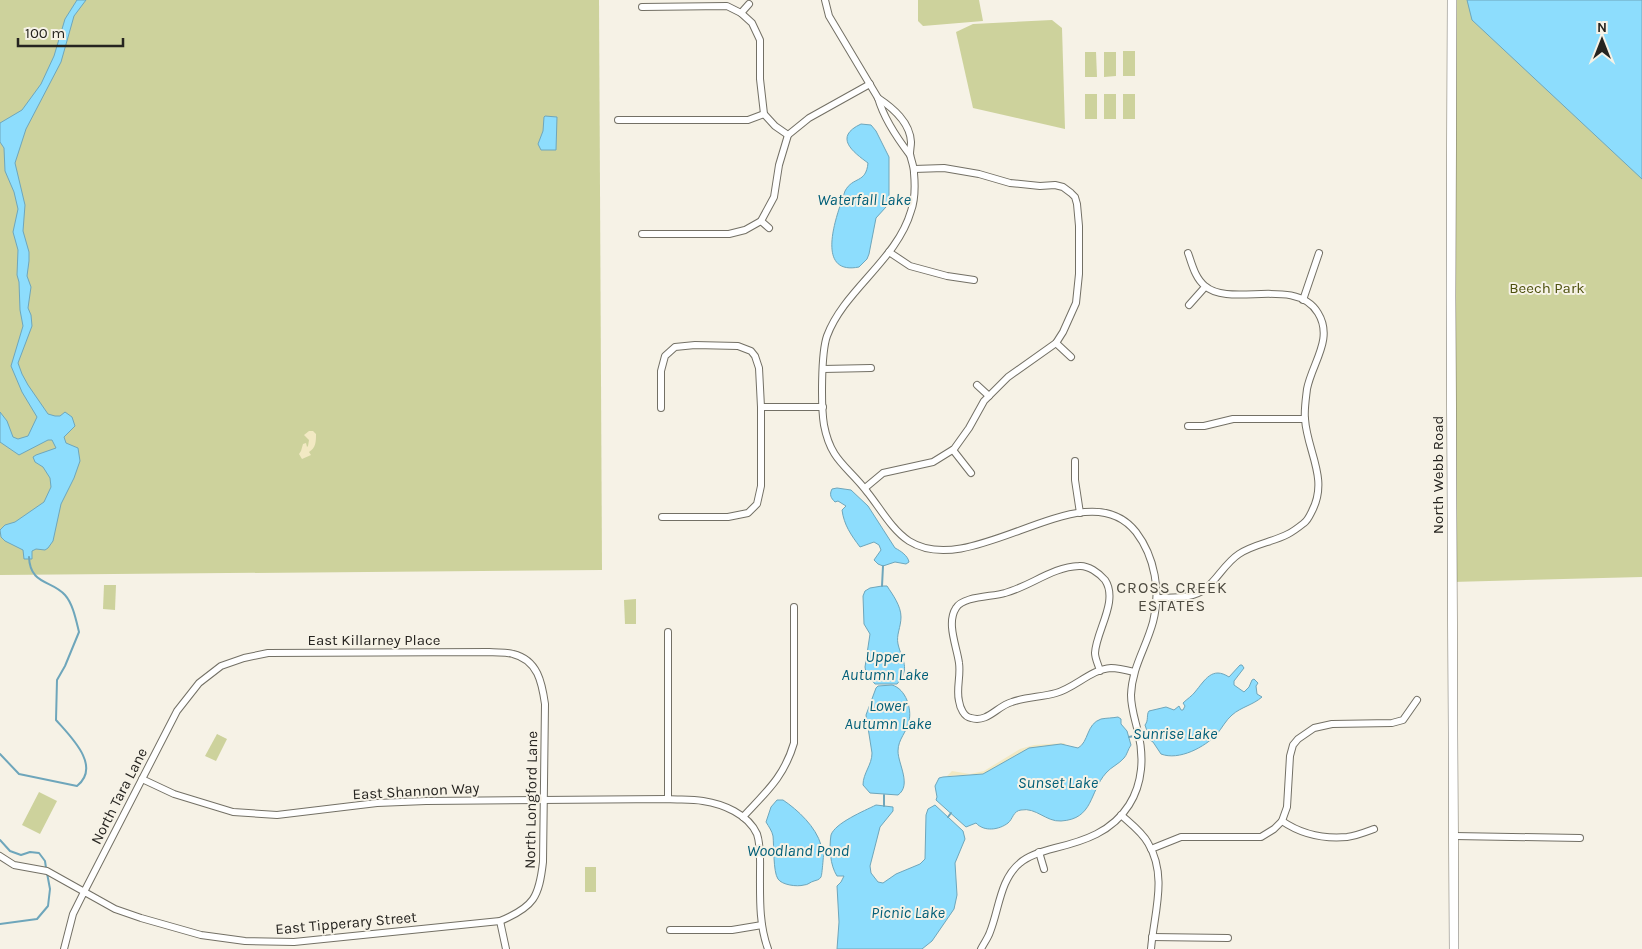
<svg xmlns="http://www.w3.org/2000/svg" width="1642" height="949" viewBox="0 0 1642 949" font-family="Karla,sans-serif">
<rect width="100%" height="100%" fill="#f6f2e6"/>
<g fill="#cdd29c">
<path d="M0 0H599L602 570 0 575Z"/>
<path d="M918 0H979L983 21 923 26 918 21Z"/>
<path d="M1453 0H1642V577L1452 582Z"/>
<path d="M1052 20 1062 28 1065 129 973 108 956 32 973 24Z"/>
<rect x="1123" y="51" width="12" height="25"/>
<path d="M1085 52H1096L1097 77H1085Z"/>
<path d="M1104 52H1116V76L1104 77Z"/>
<rect x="1085" y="94" width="12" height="25"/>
<rect x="1104" y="94" width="12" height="25"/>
<rect x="1123" y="94" width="12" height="25"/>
<path d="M104 585H116L115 610 103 609Z"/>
<path d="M636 599V624H625L624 600Z"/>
<path d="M217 734 227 739 216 761 205 756Z"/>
<path d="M39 792 57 801 40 834 22 825Z"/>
<rect x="585" y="867" width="11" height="25"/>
</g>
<g fill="#f2e9c3">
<path d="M309 431H313L316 434C316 441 316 448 309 452L311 455 302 459 299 454 301 451 303 444 306 443 307 447 308 446 309 440 304 435Z"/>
<path d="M1064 743 1066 745 1061 744 983 774 947 776 952 771 970 774 984 771 1020 749 1034 745Z"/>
</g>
<g fill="#8dddfd" stroke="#6ea6bb">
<path d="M77 0H86L74 16 61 62 26 129 15 163 25 205 23 231 29 252V261L27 276 31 287 28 308 31 315 32 326 18 363 22 374 28 385 48 414 55 416H60L65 412 72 417 75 426 64 437 66 443 78 448 80 461 74 478 61 504 53 541 48 548 45 550 36 549 32 551V559H24L23 550 5 541 1 537 0 530 5 525 15 522 44 502 51 487 50 478 43 467 35 462 33 457 36 455 56 448 52 440H48L19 455 0 442V412L7 421 13 437 18 439 28 436 37 417 22 392 11 366 23 326 20 310 19 282 17 275 18 250 13 232 18 209 14 192 5 171 4 148 0 142V123L22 110 41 84 54 56 65 19Z"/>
<path d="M1467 0H1642V179L1472 20Z"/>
<path d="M545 116 557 117 556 150H541L538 144 543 131 544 117Z"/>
<path d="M861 124 871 125 876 131 889 157V199L886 207 876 218 869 254 867 259 859 267C819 275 833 227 840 206 842 201 843 196 845 191 853 176 866 184 868 163 853 152 833 137 861 124Z"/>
<path d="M837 488 851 490 868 506 895 548C901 551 908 556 909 562L906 564 895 562 883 566 878 564 874 560 881 550 879 545 874 542 860 547C851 535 844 525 842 510L846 506 838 501 835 502C831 498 829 495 832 489Z"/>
<path d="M882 586H887C893 595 901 606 901 617 901 627 896 635 898 644 902 661 911 668 897 684H875L866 673 865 667 870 634 864 624 863 596 865 591 870 588Z"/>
<path d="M1240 665H1242L1244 668 1234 681V685L1244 692 1249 687 1252 680 1254 679 1258 683 1256 686 1257 694 1262 697C1253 705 1241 707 1232 715 1226 720 1222 728 1217 734 1205 747 1179 761 1161 754L1153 742 1150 740 1145 725C1149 720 1146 715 1149 711L1166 707 1174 710 1179 706 1181 710H1183L1185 706 1183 703C1187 699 1192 696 1195 692 1205 680 1212 666 1229 677Z"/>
<path d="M892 685C906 689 912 709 909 721 907 732 898 739 898 751 898 764 912 785 898 795L870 793 863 785C863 773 872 765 872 753L866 715 876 688 878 686Z"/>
<path d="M1118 717 1121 719V724L1127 731 1131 745C1128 749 1127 755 1124 758 1119 764 1111 767 1106 773 1089 792 1094 819 1061 821 1046 822 1036 807 1021 810 1013 811 1013 819 1008 823 999 830 984 832 976 823L966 827 936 800 937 797 935 786 939 778 943 777 983 774 1029 748 1061 744 1078 748C1089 742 1086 724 1101 719 1106 718 1113 718 1118 717Z"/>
<path d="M777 800H783C798 810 816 827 821 845L824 847C824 850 822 876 821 877 819 880 817 880 814 881 810 882 808 885 804 885 797 887 782 885 778 879 773 872 774 845 773 836 772 831 769 827 766 822L771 807Z"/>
<path d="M876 805 893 807V811L880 827 870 866 871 873 878 882 883 883 896 874 920 864 925 859 926 815 928 809 935 805 963 831 965 839 955 863 957 895 954 909 932 941 922 949H837L839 922 837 886 841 882 844 876H837C830 865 829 848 831 835 835 823 864 811 876 805Z"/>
</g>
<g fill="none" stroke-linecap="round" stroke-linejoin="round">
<g stroke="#6ea6bb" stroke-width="2">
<path d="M882 586 883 566"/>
<path d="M1129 737 1147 733"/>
<path d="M0 754 19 774 77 786C102 766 70 736 56 720L57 680 65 666 79 632C76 620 73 604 65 595 52 580 30 585 29 557"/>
<path d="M884 795V806"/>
<path d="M948 817 951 813"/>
<path d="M0 840 10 851 21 855 30 852 39 853 45 861 46 868"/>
<path d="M825 852H831"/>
<path d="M0 924 37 919 48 906 50 889 47 873"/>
</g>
<defs>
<g id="minor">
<path d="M825 0 829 16 878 98C884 119 897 138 910 155"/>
<path d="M642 7 727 6 741 13 752 23 760 40V79L764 114 775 126 788 135"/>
<path d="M741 13 749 4"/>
<path d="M878 98C893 108 910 122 911 142 911 146 910 150 910 154 911 160 914 166 914 173 915 184 915 200 911 211 897 260 844 290 827 336 821 353 821 407 824 425 831 462 848 466 868 493 880 508 892 530 909 541 974 582 1085 467 1136 532 1155 557 1161 592 1153 622 1146 648 1132 667 1131 695 1131 708 1135 719 1138 732 1144 756 1143 783 1129 805 1112 832 1084 841 1055 848 1043 851 1029 855 1020 863 1000 879 999 910 990 932 988 938 984 943 981 949"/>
<path d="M618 120H748L764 114"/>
<path d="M761 221 769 228"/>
<path d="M642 234H729L745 230 761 221 774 197 779 165 788 135 809 118 870 84"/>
<path d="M889 252 910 266 947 276 974 280"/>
<path d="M1303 300 1319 253"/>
<path d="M1189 305 1205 287"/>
<path d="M1056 343 1071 357"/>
<path d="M823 369 871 368"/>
<path d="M977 385 989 396"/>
<path d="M761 407H823"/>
<path d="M661 408V371L665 356 675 347 695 345 738 346 751 351 755 356 759 368 761 407V486L757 504 748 513 728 517H662"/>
<path d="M1188 426H1204L1233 419H1305"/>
<path d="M953 450 971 473"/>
<path d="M1075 461V480L1080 513"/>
<path d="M865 488 883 473 933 462 954 449 969 428 984 401 1008 377 1056 343 1063 332 1076 303 1079 274V226L1077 204 1075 197 1071 193 1063 187 1055 185 1040 186 1010 183 979 174 944 168 914 169"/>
<path d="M1157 598C1173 597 1192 599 1205 589 1217 580 1225 563 1239 554 1254 544 1273 542 1288 534 1294 531 1299 527 1304 523 1308 520 1310 515 1312 511 1329 479 1307 451 1305 419 1304 410 1306 398 1307 389 1312 363 1334 339 1318 313 1296 276 1230 308 1205 286 1195 278 1192 264 1188 253"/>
<path d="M1100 671C1099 666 1095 659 1095 653 1096 631 1119 601 1105 580 1099 573 1088 565 1079 566 1052 567 1031 586 1005 593 992 597 963 596 956 608 946 623 957 647 959 663 961 676 956 689 959 701 960 708 964 717 971 718 988 723 997 706 1012 702 1026 697 1042 697 1056 693 1075 688 1091 669 1111 668 1118 668 1126 670 1134 672"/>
<path d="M142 779 174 794 233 812 277 815 377 803 426 801 668 799C679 800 691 799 703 801 723 804 748 814 757 834 761 846 760 860 760 873 760 898 759 925 768 949"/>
<path d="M668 799V632"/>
<path d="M1121 815C1131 824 1142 832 1148 843 1168 876 1154 913 1151 949"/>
<path d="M743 817C766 792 784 777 794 743V607"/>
<path d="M1282 821C1301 834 1324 839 1347 837 1356 836 1366 832 1374 829"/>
<path d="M1454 836 1580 838"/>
<path d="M1151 849 1181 837H1261L1274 829 1282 821 1287 807 1290 756 1293 745 1298 739 1314 728 1332 724 1392 723 1403 720 1417 700"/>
<path d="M1039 852 1044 869"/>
<path d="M0 856 14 865 47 871 115 909 141 918 201 935 245 941 294 942 500 921C534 907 539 897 543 862L545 704C542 683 538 660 513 654 506 652 497 653 489 652L268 653 244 658 221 666 199 683 177 711 84 892 73 914 64 949"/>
<path d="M500 921 506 949"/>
<path d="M670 930H732L762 925"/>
<path d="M1152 937 1228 938"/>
</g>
<path id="secondary" d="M1452 0 1451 296 1454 949"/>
</defs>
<use href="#minor" stroke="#737065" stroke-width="8"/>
<use href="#secondary" stroke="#737065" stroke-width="10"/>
<use href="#minor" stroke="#fff" stroke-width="6"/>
<use href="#secondary" stroke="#fff" stroke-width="9"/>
</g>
<g text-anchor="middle" stroke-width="4" stroke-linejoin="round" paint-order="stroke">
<g font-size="15" fill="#4d500d" stroke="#f6f2e6">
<text x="1547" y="293">Beech Park</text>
</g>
<g font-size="15" fill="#262420" stroke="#f6f2e6">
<text transform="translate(1438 475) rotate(-90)" y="5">North Webb Road</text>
<text x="374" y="645">East Killarney Place</text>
<text transform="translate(416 791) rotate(-3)" y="5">East Shannon Way</text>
<text transform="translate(119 796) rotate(-63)" y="5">North Tara Lane</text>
<text transform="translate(531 800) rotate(-89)" y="5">North Longford Lane</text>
<text transform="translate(346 923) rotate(-5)" y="5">East Tipperary Street</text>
</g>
<g font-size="16" font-style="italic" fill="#005e78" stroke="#f6f2e6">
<text x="864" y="205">Waterfall Lake</text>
<text x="885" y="662">Upper<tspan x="885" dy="18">Autumn Lake</tspan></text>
<text x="888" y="711">Lower<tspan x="888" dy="18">Autumn Lake</tspan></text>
<text x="1175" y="739">Sunrise Lake</text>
<text x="1058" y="788">Sunset Lake</text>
<text x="798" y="856">Woodland Pond</text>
<text x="908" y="918">Picnic Lake</text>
</g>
<g font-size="16" letter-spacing="1" fill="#4e4b41" stroke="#f6f2e6">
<text x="1172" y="593">CROSS CREEK<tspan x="1172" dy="18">ESTATES</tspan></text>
</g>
</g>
<g transform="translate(1602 40)" stroke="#f6f2e6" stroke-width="4" paint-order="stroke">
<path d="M0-4L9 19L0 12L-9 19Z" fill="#262420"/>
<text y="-8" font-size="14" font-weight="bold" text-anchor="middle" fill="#262420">N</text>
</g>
<path d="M18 38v8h105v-8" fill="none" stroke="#262420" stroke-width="2.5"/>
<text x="25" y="38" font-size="15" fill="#262420" stroke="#f6f2e6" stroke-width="4" paint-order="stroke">100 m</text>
</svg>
